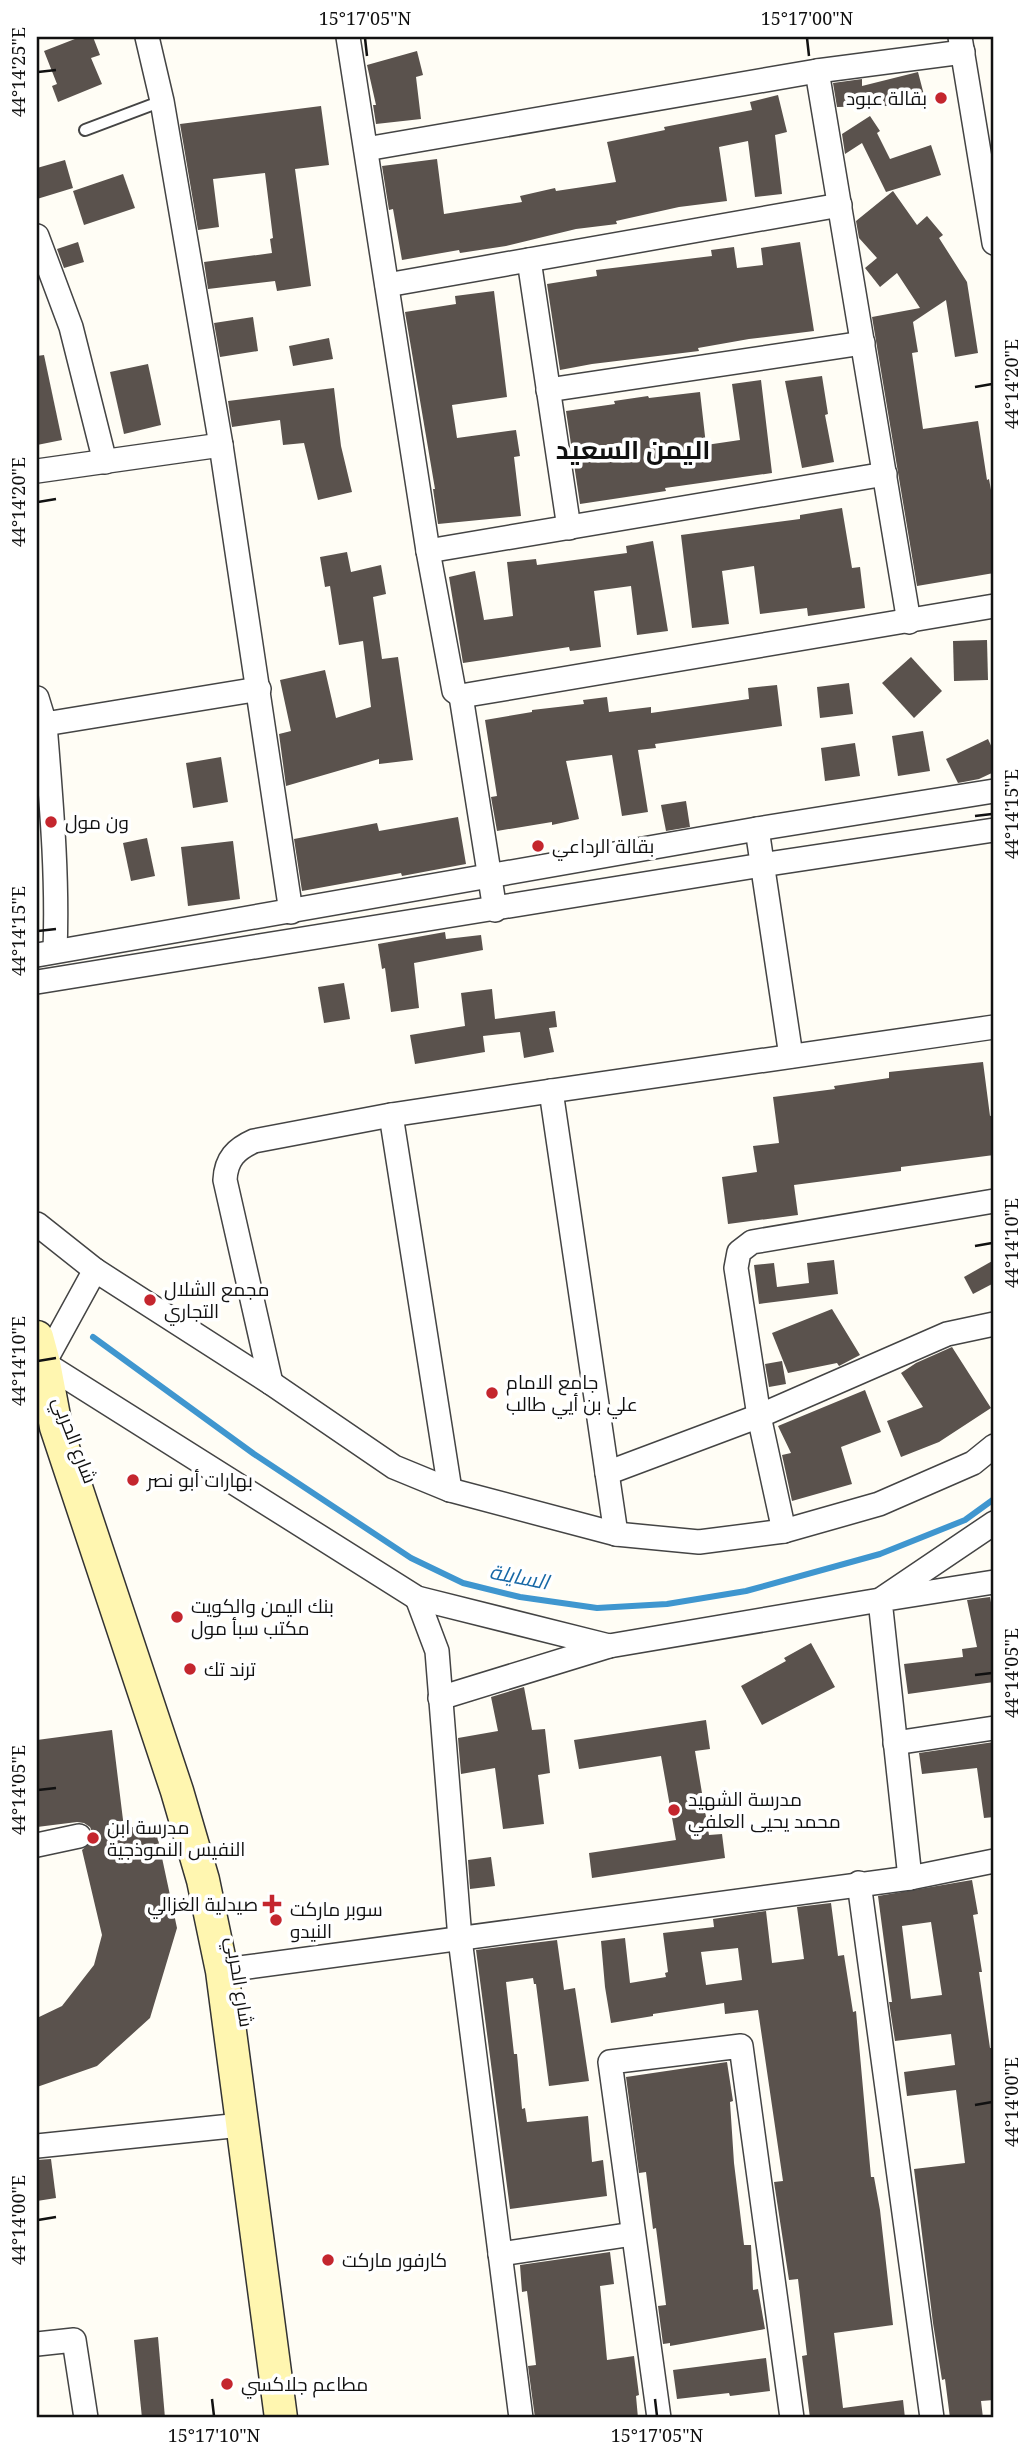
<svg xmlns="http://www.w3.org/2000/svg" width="1031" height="2455" viewBox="0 0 1031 2455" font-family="'Noto Serif',Cairo,serif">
<rect width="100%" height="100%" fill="#fffdf5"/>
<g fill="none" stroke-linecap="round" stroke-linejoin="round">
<path stroke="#3f96cf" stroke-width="6" d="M93 1337 254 1454 411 1558 463 1583 520 1597 597 1608 667 1604 746 1591 880 1554 965 1520 994 1499"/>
</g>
<g fill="#5a524d" fill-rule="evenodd">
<path d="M80 37H93L100 55 91 58 102 84 58 102 52 86 57 84 44 51Z"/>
<path d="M417 51 423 75 416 77 421 119 376 124 373 105H376L367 65Z"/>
<path d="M918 72 924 95 887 106 837 107 833 83 862 79V86Z"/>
<path d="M778 95 787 132 775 135 782 194 755 197 748 141 719 147 727 201 679 207 616 221 617 224 576 229 506 246 460 253 459 250 402 260 393 209 389 210 382 166 437 159 444 214 522 202 520 196 555 188 556 191 616 182 607 142 665 130 664 127 752 110 750 102Z"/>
<path d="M321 106 329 165 295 169 311 286 277 291 275 281 208 289 204 262 272 253 270 239 273 238 265 173 213 179 219 227 198 230 180 124Z"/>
<path d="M870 116 880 131 877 133 890 159 931 145 941 175 886 192 862 143 845 154 842 134Z"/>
<path d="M65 160 73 188 37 199V168Z"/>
<path d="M123 174 135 208 84 225 73 191Z"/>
<path d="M893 191 917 225 927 216 943 235 939 238 967 282 978 353 955 357 946 300 913 322 918 352 912 353 923 429 978 421 987 480 989 479 994 507V573L917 586 872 317 920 308 897 273 880 287 865 268 877 258 859 238 856 221Z"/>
<path d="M78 242 84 262 64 268 57 249Z"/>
<path d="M800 242 814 331 749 339 698 348 699 351 592 364 560 370 547 284 597 276 596 270 712 256 711 250 734 247 737 268 763 265 761 248Z"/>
<path d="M494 291 507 397 452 405 457 438 516 430 520 456 514 457 521 516 438 524 433 489H435L405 312 456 304 455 296Z"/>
<path d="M253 317 258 351 220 357 214 323Z"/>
<path d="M329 338 333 359 293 366 289 346Z"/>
<path d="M44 355 62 440 37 445V356Z"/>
<path d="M148 364 161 425 124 434 110 372Z"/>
<path d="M822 376 828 414 825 415 834 462 802 468 785 381Z"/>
<path d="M761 380 772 473 665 488 666 491 580 504 566 411 615 404 614 401 648 396 649 398 700 392 706 445 740 440 732 384Z"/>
<path d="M334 388 341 446 352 492 318 500 304 443 283 445 280 420 232 427 228 401Z"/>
<path d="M842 508 852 568 860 567 865 608 808 616 807 608 760 614 754 566 722 571 729 624 692 628 681 535 800 519V515Z"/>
<path d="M653 541 668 631 637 635 631 586 594 591 601 647 570 651 569 647 463 663 449 577 475 571 484 620 513 616 507 562 536 559 537 565 627 553 626 546Z"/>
<path d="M347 552 351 572 381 565 386 594 373 597 382 659 398 657 413 760 379 764V759L286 786 279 734 291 731 280 680 325 670 336 718 371 707 363 641 339 645 330 586 325 587 320 557Z"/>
<path d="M987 640 988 680 954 681 953 641Z"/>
<path d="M911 657 942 691 914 718 882 683Z"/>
<path d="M849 683 853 714 820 718 817 687Z"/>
<path d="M777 685 782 726 655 744 656 748 638 750 648 812 622 816 612 755 566 761 579 819 552 825V822L497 831 491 797 497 796 485 720 532 712V710L584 704 583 700 607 697 609 712 651 707V713L749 699 748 688Z"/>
<path d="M923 731 930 771 898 776 892 736Z"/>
<path d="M988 739 994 752V772L979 779 958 783 946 759Z"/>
<path d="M855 743 860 776 825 781 821 748Z"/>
<path d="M221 757 228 802 193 808 186 763Z"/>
<path d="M686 801 690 827 666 831 661 805Z"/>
<path d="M458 817 466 864 402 876 401 873 302 891 294 839 377 823 379 831Z"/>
<path d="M147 838 155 876 131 881 123 843Z"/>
<path d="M233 841 240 899 188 906 181 847Z"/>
<path d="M445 932 446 939 481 935 483 950 414 963 419 1008 391 1012 385 968 382 969 378 944Z"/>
<path d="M344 983 350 1019 324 1023 318 987Z"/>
<path d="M492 989 495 1019 555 1011 557 1027 549 1028 554 1052 524 1058 520 1032 483 1036 485 1052 415 1064 410 1035 465 1026 461 993Z"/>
<path d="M983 1062 990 1116 994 1115V1155L901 1167V1171L794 1185 798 1215 728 1224 722 1177 757 1172 753 1146 779 1143 773 1097 835 1089 834 1086 889 1078V1072Z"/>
<path d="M834 1260 838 1294 759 1304 754 1265 774 1263 777 1287 809 1283 807 1263Z"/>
<path d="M994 1260V1283L973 1294 964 1277Z"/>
<path d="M832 1309 860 1355 839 1366 837 1363 788 1373 772 1333Z"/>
<path d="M952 1347 991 1408 939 1442 901 1457 887 1421 923 1407 901 1373 916 1363Z"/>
<path d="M782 1361 786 1384 769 1387 765 1364Z"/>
<path d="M865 1390 881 1432 841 1447 852 1484 792 1501 782 1455 791 1453 778 1426Z"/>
<path d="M990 1597 994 1619V1682L908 1694 904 1664 963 1657 962 1649 977 1647 967 1600Z"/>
<path d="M811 1643 835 1687 762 1725 741 1686 786 1661 784 1658Z"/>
<path d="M524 1687 532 1730 545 1729 550 1773 538 1775 544 1824 503 1829 495 1768 461 1774 458 1738 498 1731 491 1697Z"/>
<path d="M706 1720 710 1749 695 1751 709 1835 722 1834 725 1858 592 1878 589 1853 676 1840 661 1756 579 1769 574 1740Z"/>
<path d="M112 1730 124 1828 155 1825 177 1928 150 2018 97 2066 37 2087V2018L62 2006 94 1965 102 1935 82 1850 92 1841 93 1834 90 1827 84 1823 77 1822 37 1827V1740Z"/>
<path d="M994 1742V1817L984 1818 977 1768 922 1774 919 1753Z"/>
<path d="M491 1857 495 1886 470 1889 468 1860Z"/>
<path d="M972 1880 978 1914 973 1915 982 1972H979L990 2048H994V2400L981 2401 983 2418H950L945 2379 942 2380 933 2323 914 2169 965 2163 956 2090 907 2096 904 2072 955 2065 951 2034 895 2041 889 2002H892L878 1896ZM931 1922 942 1995 911 1999 902 1926Z"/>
<path d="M831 1903 838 1956 844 1955 853 2012 856 2011 871 2177H874L880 2210 893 2325 834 2333 843 2408 903 2400 905 2418H810L802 2356 807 2355 798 2279 789 2280 774 2182 783 2181 758 2010 725 2014 724 2003 653 2014V2016L611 2023 605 1987 601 1941 625 1938 630 1983 666 1977 665 1973 668 1972 663 1933 714 1927 713 1919 766 1911 772 1963 804 1959 797 1907ZM738 1948 742 1980 706 1985 701 1952Z"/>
<path d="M557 1940 564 1990 575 1988 589 2081 549 2086 536 1984H534L533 1978 506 1982 514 2054H517L522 2109 525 2108 527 2122 588 2116 592 2162 603 2160 607 2196 510 2209 476 1950Z"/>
<path d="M727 2062 733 2101 730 2102 734 2163 744 2245H751L753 2290 758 2289 765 2329 670 2346V2343L663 2344 658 2306 666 2305 656 2228 653 2229 646 2172 639 2173 626 2077Z"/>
<path d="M51 2159 56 2198 37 2201V2160Z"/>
<path d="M610 2252 614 2284 600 2286 607 2360 634 2356 639 2395 636 2396 638 2418H535L528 2366 536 2365 527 2291 522 2292 520 2265Z"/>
<path d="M158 2337 165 2418H142L134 2340Z"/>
<path d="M766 2358 770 2391 730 2396 729 2393 677 2399 673 2370Z"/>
</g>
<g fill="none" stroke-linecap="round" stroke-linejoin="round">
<defs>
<path id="lane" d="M85 130 162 101"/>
<g id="street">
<path d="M147 37 162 101 221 445 291 912"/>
<path d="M348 37 428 551 454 691 461 696 994 606"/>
<path d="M960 37 994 243"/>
<path d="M817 71 909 622"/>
<path d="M366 149 817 71 963 52"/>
<path d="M37 236 71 327 105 462"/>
<path d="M529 260 569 528"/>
<path d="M387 285 840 205"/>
<path d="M548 390 863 343"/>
<path d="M37 471 221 445"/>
<path d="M428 551 885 474"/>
<path d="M461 696 495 910"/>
<path d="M37 698 45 724 259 689"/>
<path d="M45 724C51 800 58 875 55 951"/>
<path d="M757 829 791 1056"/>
<path d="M37 955 757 829 994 791"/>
<path d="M37 982 762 865 994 830"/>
<path d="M551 1091 616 1534"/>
<path d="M391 1115 450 1490"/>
<path d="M37 1224 95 1270 271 1383 394 1467 450 1490 616 1534 699 1542 784 1531 879 1504 973 1463 994 1446"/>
<path d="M44 1363 417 1598 609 1646 880 1600 994 1523"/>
<path d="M37 1366 44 1363 95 1270"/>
<path d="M271 1383 225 1180C226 1159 236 1149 254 1141L391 1115 551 1091 994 1027"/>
<path d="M607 1473 759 1416 947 1334 994 1324"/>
<path d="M784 1531 759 1416 736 1268 739 1252 752 1242 994 1201"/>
<path d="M417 1598 437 1651 460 1939 521 2418"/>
<path d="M440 1698 609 1646"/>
<path d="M895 1743 994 1728"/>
<path d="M37 1845 79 1836"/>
<path d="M910 1878 880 1600 994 1582"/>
<path d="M859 1883 932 2418"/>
<path d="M240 1968 910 1878 994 1861"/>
<path d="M37 2146 241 2125"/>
<path d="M500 2254 633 2234"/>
<path d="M37 2344 74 2340 86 2418"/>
<path d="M659 2418 610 2062 741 2046 792 2418"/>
</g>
<path id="secondary" d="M37 1337 44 1363 56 1427 177 1791 203 1880 222 1971 281 2418"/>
</defs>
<use href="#lane" stroke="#444" stroke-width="14"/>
<use href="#street" stroke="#444" stroke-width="26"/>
<use href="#secondary" stroke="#333" stroke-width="35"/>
<use href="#lane" stroke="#fff" stroke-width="10"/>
<use href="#street" stroke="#fff" stroke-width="23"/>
<use href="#secondary" stroke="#fff6b0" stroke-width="32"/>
</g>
<path fill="none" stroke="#111" stroke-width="2.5" d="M365 38 367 56M807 38 809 56M38 72 56 70M975 387 992 384M38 502 56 499M975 816 992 814M38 931 56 929M975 1246 992 1243M38 1361 56 1358M975 1675 992 1673M38 1790 56 1788M975 2105 992 2102M38 2220 56 2217M212 2399 214 2416M655 2399 657 2416"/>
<g fill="#c4262e" stroke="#fff" stroke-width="2.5">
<circle cx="941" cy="98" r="7"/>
<circle cx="51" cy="822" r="7"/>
<circle cx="538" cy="846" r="7"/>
<circle cx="150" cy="1300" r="7"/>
<circle cx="492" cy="1393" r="7"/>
<circle cx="133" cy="1480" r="7"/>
<circle cx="177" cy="1617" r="7"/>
<circle cx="190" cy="1669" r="7"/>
<circle cx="674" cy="1810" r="7"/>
<circle cx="93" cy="1838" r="7"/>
<path d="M268.5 1893.5h7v7h7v7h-7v7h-7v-7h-7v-7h7z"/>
<circle cx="276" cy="1920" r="7"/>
<circle cx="328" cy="2260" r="7"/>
<circle cx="227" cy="2384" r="7"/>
</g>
<g text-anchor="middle" stroke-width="7" stroke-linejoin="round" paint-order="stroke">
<g font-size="19" fill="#111" stroke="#fff" text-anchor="start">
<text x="927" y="105" text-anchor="end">بقالة عبود</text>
<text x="65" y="829">ون مول</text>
<text x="552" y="853">بقالة الرداعي</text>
<text x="164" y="1296">مجمع الشلال<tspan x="164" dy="22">التجاري</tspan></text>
<text x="506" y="1389">جامع الامام<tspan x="506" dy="22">علي بن أيي طالب</tspan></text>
<text x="147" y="1487">بهارات أبو نصر</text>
<text x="191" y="1613">بنك اليمن والكويت<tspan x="191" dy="22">مكتب سبأ مول</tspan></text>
<text x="204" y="1676">ترند تك</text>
<text x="688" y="1806">مدرسة الشهيد<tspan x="688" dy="22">محمد يحيى العلفي</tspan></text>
<text x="107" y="1834">مدرسة ابن<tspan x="107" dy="22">النفيس النموذجية</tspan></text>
<text x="258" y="1911" text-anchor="end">صيدلية الغزالي</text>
<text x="290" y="1916">سوبر ماركت<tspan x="290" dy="22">النيدو</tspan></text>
<text x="342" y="2267">كارفور ماركت</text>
<text x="241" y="2391">مطاعم جلاكسي</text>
</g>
<g font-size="19" fill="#111" stroke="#fff">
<text transform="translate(75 1440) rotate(69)" y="7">شارع الحربي</text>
<text transform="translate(240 1982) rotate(81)" y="7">شارع الحربي</text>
</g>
<g font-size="21" font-style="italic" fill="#1768a6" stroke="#fff">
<text transform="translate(519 1577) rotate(11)" y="7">السايلة</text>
</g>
<g font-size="26" font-weight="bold" fill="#111" stroke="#fff">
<text x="633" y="459">اليمن السعيد</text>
</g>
</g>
<rect width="1031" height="2455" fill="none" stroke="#ffffff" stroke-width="77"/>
<rect x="38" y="38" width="954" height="2378" fill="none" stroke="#111" stroke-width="2.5"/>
<g font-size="18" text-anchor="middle" fill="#111">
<text x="365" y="25">15°17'05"N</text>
<text x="807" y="25">15°17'00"N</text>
<text transform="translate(19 72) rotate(-90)" y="6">44°14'25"E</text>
<text transform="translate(1012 384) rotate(-90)" y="6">44°14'20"E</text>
<text transform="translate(19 502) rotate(-90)" y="6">44°14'20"E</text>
<text transform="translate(1012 814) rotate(-90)" y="6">44°14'15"E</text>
<text transform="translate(19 931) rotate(-90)" y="6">44°14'15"E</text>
<text transform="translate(1012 1243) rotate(-90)" y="6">44°14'10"E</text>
<text transform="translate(19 1361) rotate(-90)" y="6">44°14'10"E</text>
<text transform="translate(1012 1673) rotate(-90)" y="6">44°14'05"E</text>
<text transform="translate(19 1790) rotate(-90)" y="6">44°14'05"E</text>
<text transform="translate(1012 2102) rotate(-90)" y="6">44°14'00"E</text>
<text transform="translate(19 2220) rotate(-90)" y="6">44°14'00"E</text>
<text x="214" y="2442">15°17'10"N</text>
<text x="657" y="2442">15°17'05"N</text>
</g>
</svg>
